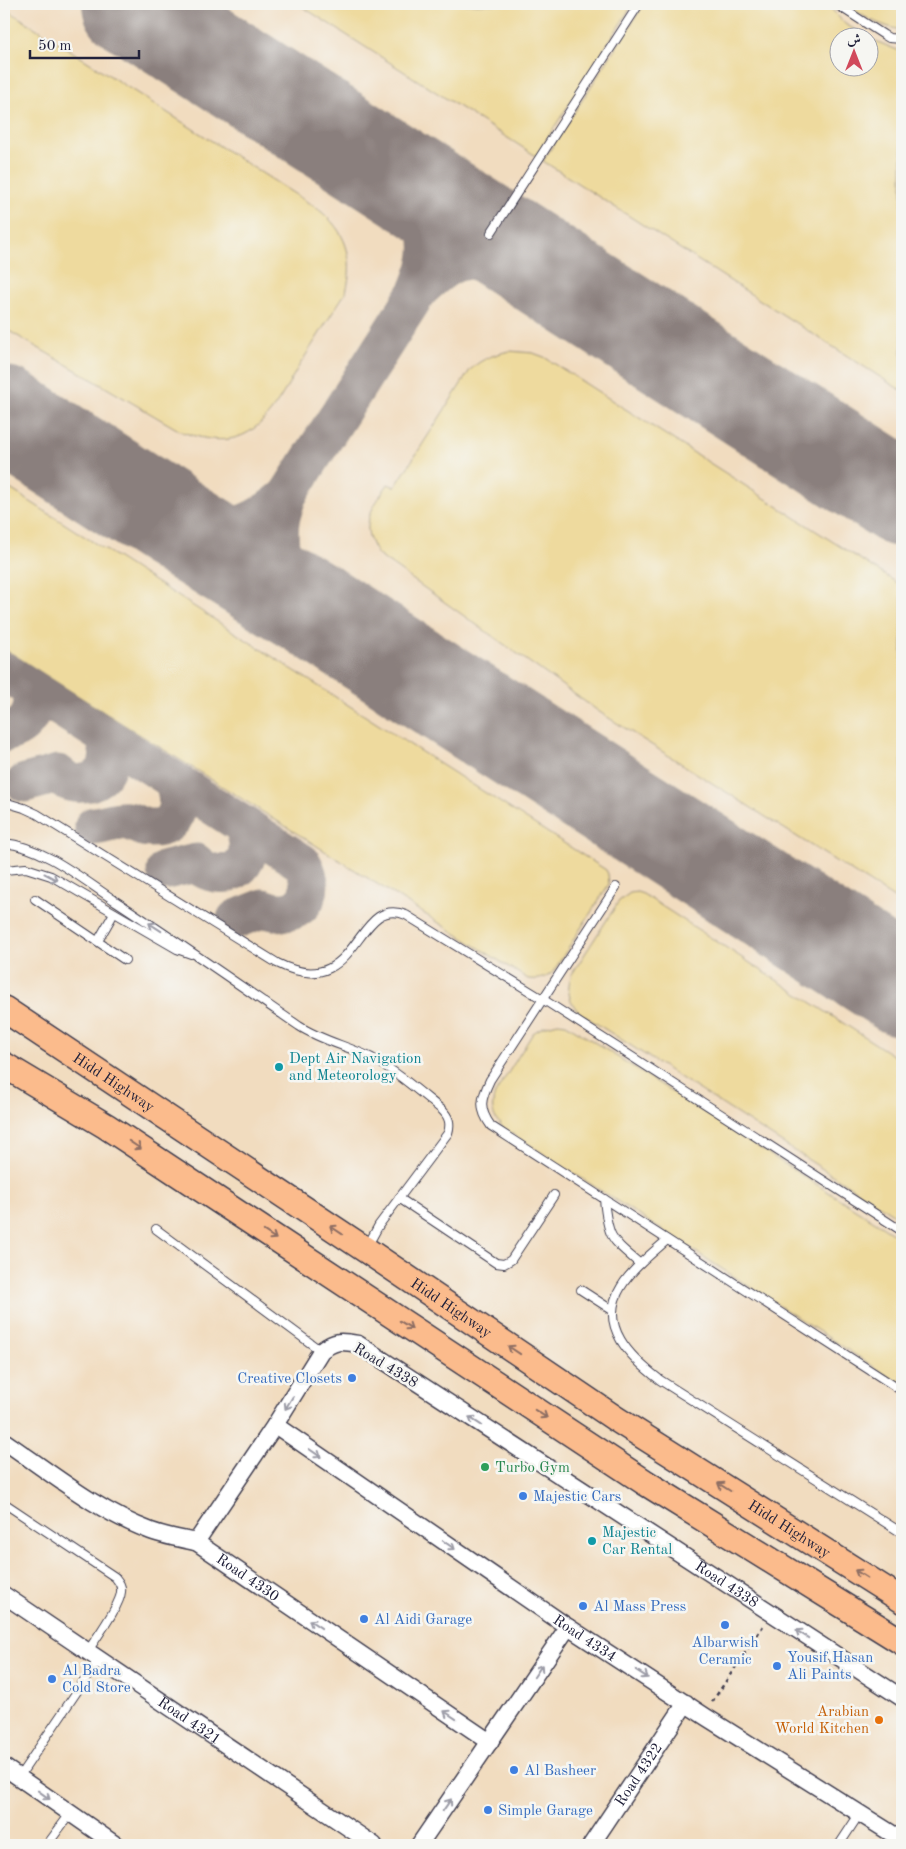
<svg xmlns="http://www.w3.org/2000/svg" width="906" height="1849" viewBox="0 0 906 1849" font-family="'Old Standard TT',Amiri,serif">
<rect width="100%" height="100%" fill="#f6f6f2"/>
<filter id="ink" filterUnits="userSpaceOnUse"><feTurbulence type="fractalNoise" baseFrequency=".02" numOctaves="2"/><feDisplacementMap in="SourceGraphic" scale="10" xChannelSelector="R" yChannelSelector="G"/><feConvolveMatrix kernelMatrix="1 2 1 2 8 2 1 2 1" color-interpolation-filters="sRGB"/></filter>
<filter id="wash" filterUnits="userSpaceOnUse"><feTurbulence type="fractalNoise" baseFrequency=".0096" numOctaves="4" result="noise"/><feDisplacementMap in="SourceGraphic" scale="20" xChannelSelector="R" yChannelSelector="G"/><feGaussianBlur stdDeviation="1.12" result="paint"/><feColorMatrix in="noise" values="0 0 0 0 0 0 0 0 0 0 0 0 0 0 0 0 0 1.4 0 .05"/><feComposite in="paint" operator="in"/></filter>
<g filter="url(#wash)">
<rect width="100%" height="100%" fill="#f1dcbf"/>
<g fill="#eeda9e" stroke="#887e6c">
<path d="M298 4H633L536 156Z"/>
<path d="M644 4H827L845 24 868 37 838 38V68H868V38L902 52V391L543 161Z"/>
<path d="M847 4H902V30C883 27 861 17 847 4Z"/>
<path d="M4 8 318 209C346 231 355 257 346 292 330 316 315 341 299 366 285 389 271 421 245 434 225 444 203 439 182 432L4 328Z"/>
<path d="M509 351 533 353 544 357 902 586V903L601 713 378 555C358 525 371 510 388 484L395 487 470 370C481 359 493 355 509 351Z"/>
<path d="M4 485 606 870 608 874 609 884 553 972C546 979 538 980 528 979L4 649Z"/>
<path d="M637 892 643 894 902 1061V1220L580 1013C568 1001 566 989 572 974L619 901 630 893Z"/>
<path d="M558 1023 566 1024 902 1239V1385L505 1129C493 1118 490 1110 495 1094L533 1033 543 1027Z"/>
</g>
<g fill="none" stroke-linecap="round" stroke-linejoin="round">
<g stroke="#8a7f7d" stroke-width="39">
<path d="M418 291C429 281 442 268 456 263 477 256 503 257 525 256"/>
<path d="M287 496C285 504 281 514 280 522 276 556 289 582 310 607"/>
<path d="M174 524C228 531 243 532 287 496L418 291C422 281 426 271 428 261 434 232 419 204 406 180"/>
<path d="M4 671 302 863C321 894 298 923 264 908L236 919"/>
<path d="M4 733C27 728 37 712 31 689"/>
<path d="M25 783 58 774C61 776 64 779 67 781 72 783 78 784 83 783 109 781 114 755 103 735"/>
<path d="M94 826C102 825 121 819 128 821 136 823 141 828 150 828 179 829 182 802 173 780"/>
<path d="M166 870 196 863C213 880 244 877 248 850 249 841 246 834 244 826"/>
</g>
<g stroke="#8a7f7d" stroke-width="98">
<path d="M131 4 902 498"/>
<path d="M4 415 174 524 310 607 902 987"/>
</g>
</g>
</g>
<g filter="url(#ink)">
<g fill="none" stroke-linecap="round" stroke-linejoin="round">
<defs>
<g id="lane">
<path d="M836 4 884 35 889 38 902 39"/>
<path d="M491 233 639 4"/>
<path d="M4 802 24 808 37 814 277 963C360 1005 354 893 406 915L544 1000 902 1231"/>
<path d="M4 843C45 847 83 880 117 902 178 942 238 984 299 1026 322 1041 348 1046 372 1058 397 1072 420 1092 442 1110 449 1117 451 1123 448 1133L379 1225 367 1247"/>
<path d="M4 870 26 868 51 876 177 949 191 954"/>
<path d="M616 887 490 1080C481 1099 478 1108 491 1126L902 1391"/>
<path d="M35 899 125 960"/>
<path d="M98 941 114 913"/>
<path d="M399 1198 496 1263 504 1264 511 1260 554 1195"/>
<path d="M604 1199C608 1239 611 1239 640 1264"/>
<path d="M156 1229 321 1351"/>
<path d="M667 1240C651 1254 632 1269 621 1287 597 1326 631 1358 660 1380L902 1533"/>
<path d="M581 1290 612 1310"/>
<path d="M4 1503 115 1577C119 1582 122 1586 121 1592 120 1606 96 1638 88 1651"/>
<path d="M19 1777 99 1659"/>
<path d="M47 1845 70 1814"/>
<path d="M839 1845 860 1813"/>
</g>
<g id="street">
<path id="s1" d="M275 1425 568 1627 706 1717 902 1840"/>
<path id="s2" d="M4 1441C51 1473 97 1511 151 1531 165 1536 181 1539 196 1542L490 1742"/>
<path id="s3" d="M196 1542 275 1425 321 1351C335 1340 341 1341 358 1344L902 1698"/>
<path id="s4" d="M4 1595 374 1845"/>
<path d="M4 1767 116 1845"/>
<path d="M419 1845 568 1627"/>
<path id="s5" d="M591 1845 686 1703"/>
</g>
<g id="primary">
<path id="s6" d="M4 1009 366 1250 616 1419 902 1600"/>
<path d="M4 1065 106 1126 646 1483 902 1642"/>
</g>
</defs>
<use href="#lane" stroke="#413e4f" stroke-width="10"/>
<use href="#street" stroke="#413e4f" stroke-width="19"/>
<use href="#primary" stroke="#413e4f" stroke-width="28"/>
<path stroke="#413e4f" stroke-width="2.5" stroke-dasharray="4 4" stroke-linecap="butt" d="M712 1702 763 1626"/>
<use href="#lane" stroke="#fff" stroke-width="8"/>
<use href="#street" stroke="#fff" stroke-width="16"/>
<use href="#primary" stroke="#fbbb8c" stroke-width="25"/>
</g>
<defs><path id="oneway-shaft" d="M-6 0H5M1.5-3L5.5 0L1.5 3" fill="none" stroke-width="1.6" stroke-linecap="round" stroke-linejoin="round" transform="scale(1.25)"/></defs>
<g stroke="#9c9ca7">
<use href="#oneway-shaft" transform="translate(51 877) rotate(28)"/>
<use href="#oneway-shaft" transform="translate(155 927) rotate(-147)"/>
<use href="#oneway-shaft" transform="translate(289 1403) rotate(121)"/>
<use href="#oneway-shaft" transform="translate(475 1421) rotate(-147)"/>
<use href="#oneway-shaft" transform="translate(315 1453) rotate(35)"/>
<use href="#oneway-shaft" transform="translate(449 1545) rotate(35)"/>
<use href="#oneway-shaft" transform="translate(315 1624) rotate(-146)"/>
<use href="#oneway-shaft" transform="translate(802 1634) rotate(-147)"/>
<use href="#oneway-shaft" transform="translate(538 1671) rotate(-56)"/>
<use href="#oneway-shaft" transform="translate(642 1674) rotate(33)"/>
<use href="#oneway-shaft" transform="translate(450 1715) rotate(-146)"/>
<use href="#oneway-shaft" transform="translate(44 1795) rotate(36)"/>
<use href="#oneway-shaft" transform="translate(447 1805) rotate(-55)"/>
</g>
<g stroke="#8e6e64">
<use href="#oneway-shaft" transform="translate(135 1145) rotate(34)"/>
<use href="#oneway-shaft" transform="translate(336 1230) rotate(-146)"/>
<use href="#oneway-shaft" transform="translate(270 1235) rotate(34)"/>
<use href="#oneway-shaft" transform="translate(406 1325) rotate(33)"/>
<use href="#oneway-shaft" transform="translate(514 1350) rotate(-146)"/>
<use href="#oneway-shaft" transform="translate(541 1414) rotate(33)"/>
<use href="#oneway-shaft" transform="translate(724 1487) rotate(-148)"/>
<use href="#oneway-shaft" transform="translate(861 1574) rotate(-148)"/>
</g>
</g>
<g fill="#0f9aa8" stroke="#f6f6f2" stroke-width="2">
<circle cx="279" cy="1067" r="5"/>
<circle cx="592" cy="1541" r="5"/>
</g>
<g fill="#3f7fe0" stroke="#f6f6f2" stroke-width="2">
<circle cx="352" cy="1378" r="5"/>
<circle cx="523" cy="1496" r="5"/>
<circle cx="583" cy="1606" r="5"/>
<circle cx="364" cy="1619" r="5"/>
<circle cx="725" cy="1625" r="5"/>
<circle cx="777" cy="1666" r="5"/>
<circle cx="52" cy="1679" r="5"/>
<circle cx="514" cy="1770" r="5"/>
<circle cx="488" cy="1810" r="5"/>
</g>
<circle fill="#2e9e5b" stroke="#f6f6f2" stroke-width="2" cx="485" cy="1467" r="5"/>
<circle fill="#e8710a" stroke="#f6f6f2" stroke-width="2" cx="879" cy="1720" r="5"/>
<g text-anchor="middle" stroke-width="5" stroke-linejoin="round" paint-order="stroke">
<g font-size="15" fill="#0d838f" stroke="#f6f6f2" text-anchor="start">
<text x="289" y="1063">Dept Air Navigation<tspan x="289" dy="17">and Meteorology</tspan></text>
<text x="602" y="1537">Majestic<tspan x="602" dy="17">Car Rental</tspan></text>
</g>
<g font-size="15" fill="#22223b" stroke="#f6f6f2">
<text dy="5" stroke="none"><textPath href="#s6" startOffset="132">Hidd Highway</textPath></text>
<text dy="5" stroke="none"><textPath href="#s6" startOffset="538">Hidd Highway</textPath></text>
<text transform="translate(386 1365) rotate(31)" y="5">Road 4338</text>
<text dy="5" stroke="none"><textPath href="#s6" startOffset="942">Hidd Highway</textPath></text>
<text dy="5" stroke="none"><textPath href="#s2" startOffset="282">Road 4330</textPath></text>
<text dy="5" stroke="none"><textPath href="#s3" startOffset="708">Road 4338</textPath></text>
<text dy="5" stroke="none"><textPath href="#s1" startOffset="376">Road 4334</textPath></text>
<text dy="5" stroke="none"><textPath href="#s4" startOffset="224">Road 4321</textPath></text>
<text dy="5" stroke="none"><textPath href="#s5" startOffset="85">Road 4322</textPath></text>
</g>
<g font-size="15" fill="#366cbe" stroke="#f6f6f2" text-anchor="start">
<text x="342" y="1383" text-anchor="end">Creative Closets</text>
<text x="533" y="1501">Majestic Cars</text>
<text x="593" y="1611">Al Mass Press</text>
<text x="374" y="1624">Al Aidi Garage</text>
<text x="725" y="1647" text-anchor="middle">Albarwish<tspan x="725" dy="17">Ceramic</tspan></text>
<text x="787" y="1662">Yousif Hasan<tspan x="787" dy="17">Ali Paints</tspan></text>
<text x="62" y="1675">Al Badra<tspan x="62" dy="17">Cold Store</tspan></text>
<text x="524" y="1775">Al Basheer</text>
<text x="498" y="1815">Simple Garage</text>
</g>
<g font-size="15" fill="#27864d" stroke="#f6f6f2" text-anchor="start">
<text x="495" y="1472">Turbo Gym</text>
</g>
<g font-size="15" fill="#c56008" stroke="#f6f6f2" text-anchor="end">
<text x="869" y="1716">Arabian<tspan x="869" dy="17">World Kitchen</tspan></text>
</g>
</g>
<rect width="906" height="1849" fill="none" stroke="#f6f6f2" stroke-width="20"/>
<g transform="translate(854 52)"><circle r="24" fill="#f6f6f2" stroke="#a1a1a9"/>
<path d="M0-4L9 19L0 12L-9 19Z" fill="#d1495b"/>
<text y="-8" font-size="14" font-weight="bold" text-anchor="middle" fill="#22223b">ش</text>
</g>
<path d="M30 50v8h109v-8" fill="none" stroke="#22223b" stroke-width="2.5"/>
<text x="38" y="50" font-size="15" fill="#22223b" stroke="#f6f6f2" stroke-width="4" paint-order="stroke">50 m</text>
</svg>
